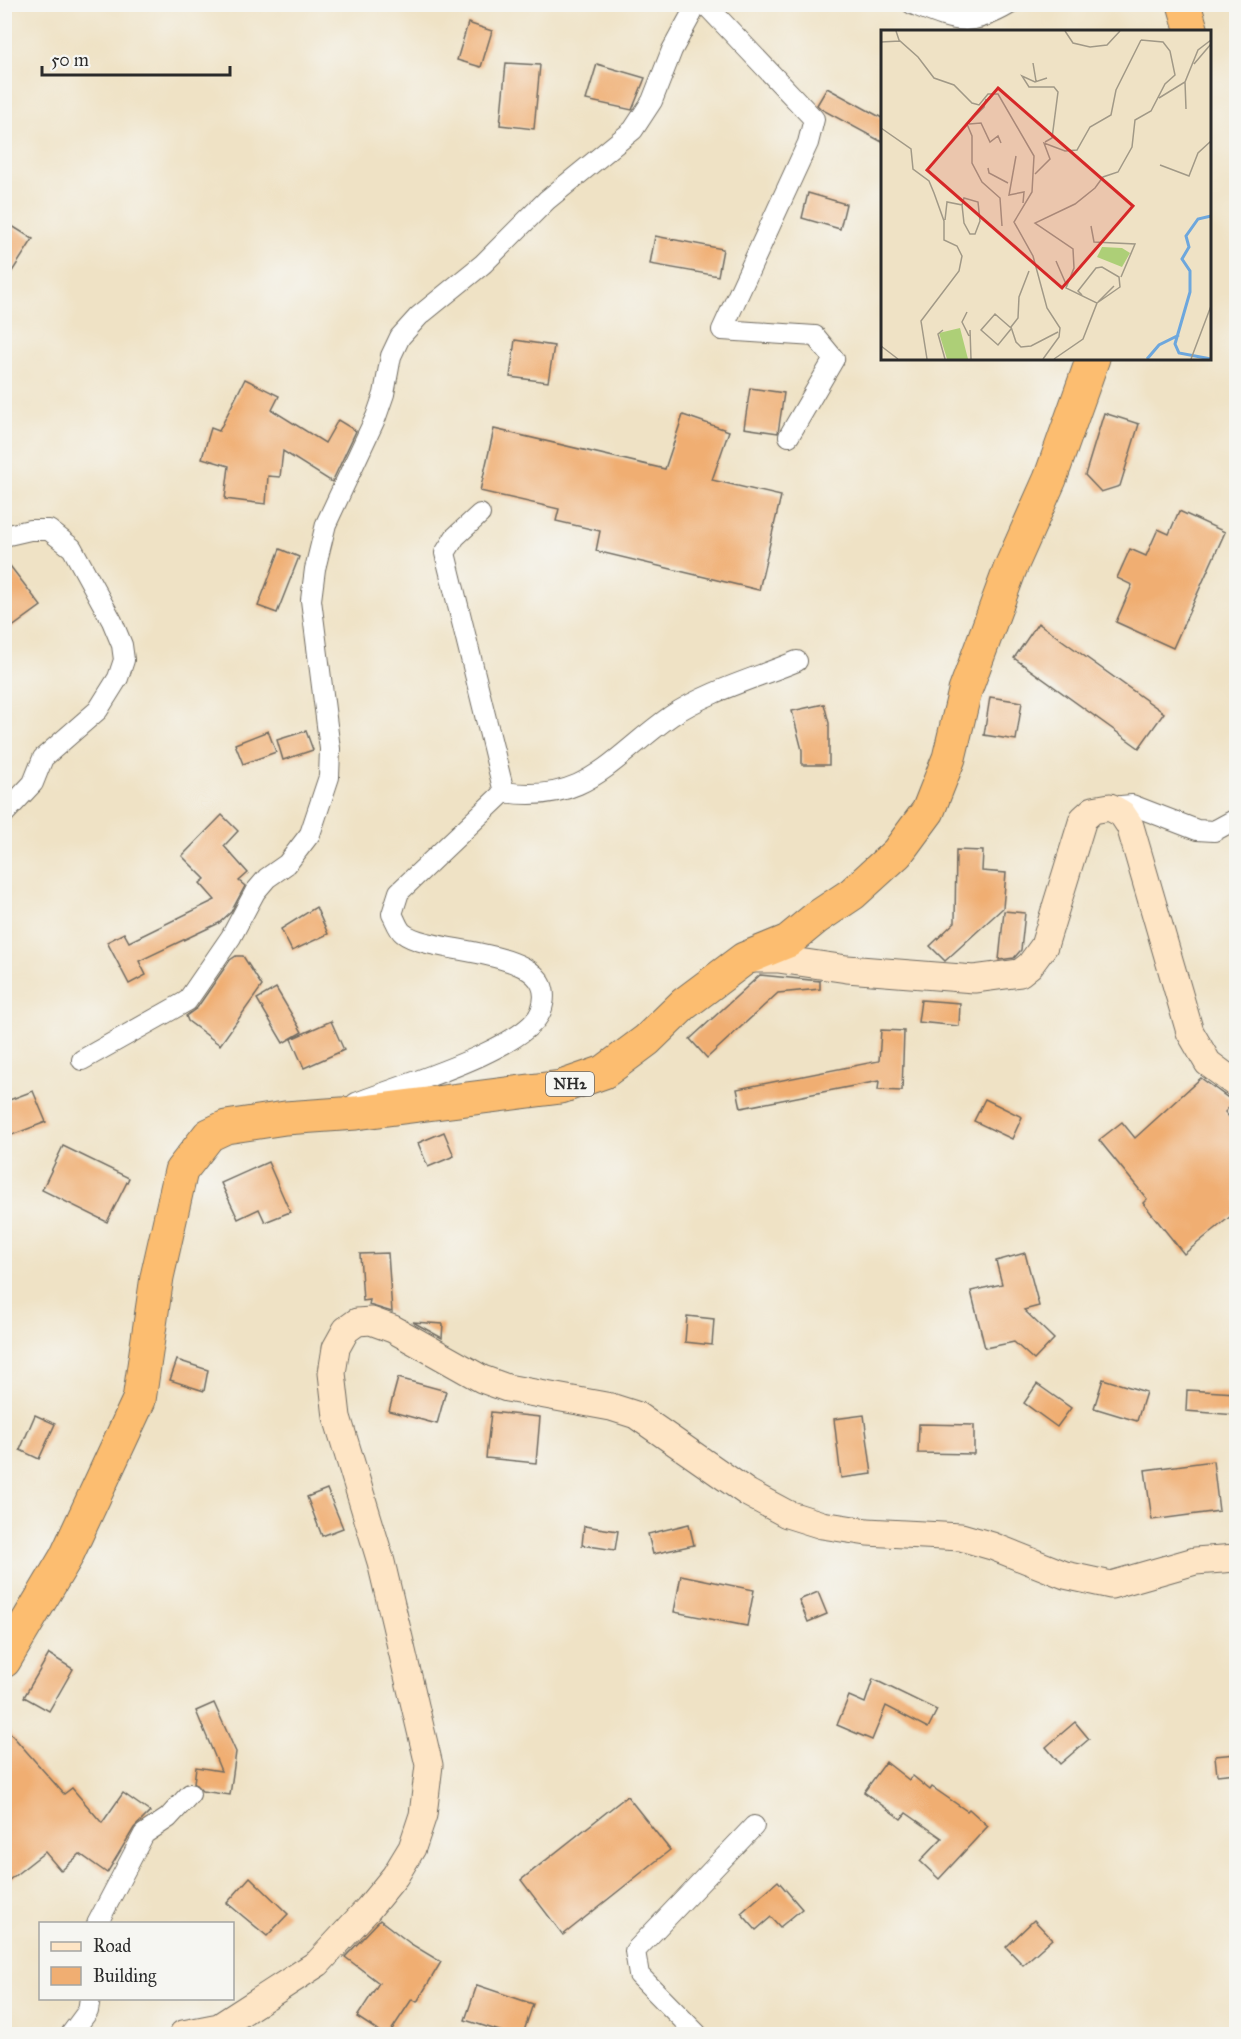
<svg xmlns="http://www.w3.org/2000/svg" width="1241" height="2039" viewBox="0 0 1241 2039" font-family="'IM FELL Great Primer',serif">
<rect width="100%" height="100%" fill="#f6f6f2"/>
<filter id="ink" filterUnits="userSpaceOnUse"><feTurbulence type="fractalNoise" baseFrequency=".0167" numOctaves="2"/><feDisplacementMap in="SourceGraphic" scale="12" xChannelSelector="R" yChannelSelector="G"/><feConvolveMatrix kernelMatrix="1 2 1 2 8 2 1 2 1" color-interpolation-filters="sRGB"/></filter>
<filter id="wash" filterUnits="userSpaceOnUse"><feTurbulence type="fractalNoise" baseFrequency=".008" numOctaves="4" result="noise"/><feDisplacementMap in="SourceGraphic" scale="24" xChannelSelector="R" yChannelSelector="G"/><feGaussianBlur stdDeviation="1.35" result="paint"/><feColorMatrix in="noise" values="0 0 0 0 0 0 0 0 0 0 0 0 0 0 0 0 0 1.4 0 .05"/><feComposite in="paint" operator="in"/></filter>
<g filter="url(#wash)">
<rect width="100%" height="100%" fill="#efe2c5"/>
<g id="blocks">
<g fill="#f0ae72">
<path d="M468 23 492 31 481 67 457 60Z"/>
<path d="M506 63 540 65 534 129 500 125Z"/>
<path d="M597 64 645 78 632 110 586 100Z"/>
<path d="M827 88 882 118V142L821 109 817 105Z"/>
<path d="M808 193 846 204 840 229 802 218Z"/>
<path d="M4 221 33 239 4 284Z"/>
<path d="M655 236 723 249 718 276 650 264Z"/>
<path d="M515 340 554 346 548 382 510 377Z"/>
<path d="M245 379 279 396 272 410 325 443 338 420 356 431 332 482 283 451 280 477 268 476 266 504 225 499 229 466 202 458 211 428 219 431Z"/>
<path d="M750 388 784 393 778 433 744 428Z"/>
<path d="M1104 413 1139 424 1120 486 1101 492 1085 475Z"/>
<path d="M683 415 729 431 712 480 781 496 759 590 596 551 600 531 556 521 559 509 480 491 494 429 665 469Z"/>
<path d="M1179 511 1225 532 1173 648 1116 622 1132 585 1117 578 1130 549 1146 556 1158 529 1169 534Z"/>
<path d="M280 549 299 557 277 613 258 606Z"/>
<path d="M4 558 41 606 4 633Z"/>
<path d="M1038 623 1164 713 1139 748 1014 658Z"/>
<path d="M990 697 1022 702 1016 740 984 735Z"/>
<path d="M824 704 829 723V765H802V750L792 711Z"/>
<path d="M268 731 276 752 243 764 235 744Z"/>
<path d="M306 731 313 750 283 760 277 740Z"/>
<path d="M222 815 238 831 224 846 248 873 239 881 245 886 231 912 219 923 139 961 146 975 129 984 107 942 124 933 129 942 215 900 200 883 205 879 182 856Z"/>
<path d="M956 850 983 851 982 871 1006 873 1003 908 945 961 930 946 955 922Z"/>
<path d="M316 907 328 934 292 951 281 929Z"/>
<path d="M1004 911 1025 913 1021 950 1014 958 999 960Z"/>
<path d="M236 956H243L262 986 220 1045 188 1021 186 1016 197 1008 230 960Z"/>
<path d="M760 975 820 981V989L778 993 707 1058 690 1039Z"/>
<path d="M276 988 302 1032 283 1043 257 999Z"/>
<path d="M921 1000 960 1003 959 1026 918 1022Z"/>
<path d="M331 1021 344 1050 304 1068 291 1039Z"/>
<path d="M881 1030 904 1031 902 1091 878 1090 879 1081 741 1108 737 1089 879 1061Z"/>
<path d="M1201 1078 1227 1097 1236 1100 1225 1112 1236 1125V1212L1184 1254 1143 1203 1147 1199 1099 1140 1122 1122 1135 1138Z"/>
<path d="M33 1091 46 1122 4 1138V1102Z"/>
<path d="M985 1099 1022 1117 1012 1139 974 1121Z"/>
<path d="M444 1132 454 1156 428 1167 418 1143Z"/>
<path d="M63 1146 129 1178 107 1222 42 1190Z"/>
<path d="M268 1162 290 1212 265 1222 259 1209 238 1219 221 1183Z"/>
<path d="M388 1253 392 1312 369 1305 370 1300 363 1301 360 1254Z"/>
<path d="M1025 1253 1039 1306 1024 1310 1054 1339 1034 1360 1014 1342 985 1348 971 1291 1002 1284 996 1261Z"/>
<path d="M687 1316 714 1319 712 1345 685 1342Z"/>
<path d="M413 1322 443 1324 442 1338Z"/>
<path d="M177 1360 208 1370 204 1391 170 1380Z"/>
<path d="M398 1378 446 1391 437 1424 389 1411Z"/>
<path d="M1103 1379 1146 1392 1137 1421 1094 1408Z"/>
<path d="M1037 1384 1071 1408 1057 1427 1024 1403Z"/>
<path d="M1187 1390 1236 1393V1415L1186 1411Z"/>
<path d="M491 1412 540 1417 536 1463 486 1458Z"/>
<path d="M35 1415 55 1424 39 1459 20 1450Z"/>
<path d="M864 1415 872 1474 841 1478 834 1419Z"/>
<path d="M919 1424 974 1425V1454L918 1453Z"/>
<path d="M1213 1461 1219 1511 1152 1520 1145 1470Z"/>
<path d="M327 1489 343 1528 322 1536 307 1497Z"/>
<path d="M689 1524 694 1545 653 1554 648 1534Z"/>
<path d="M584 1526 618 1531 615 1550 582 1545Z"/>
<path d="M681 1575 754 1590 747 1626 674 1612Z"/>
<path d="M818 1592 827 1614 808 1622 799 1600Z"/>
<path d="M49 1654 73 1669 49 1711 24 1697Z"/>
<path d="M873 1679 937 1710 928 1728 886 1706 872 1740 837 1725 849 1696 865 1703Z"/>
<path d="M214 1703 236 1752 230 1795 202 1791 194 1783 196 1767 221 1771 196 1711Z"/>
<path d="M1075 1722 1089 1739 1060 1764 1046 1747Z"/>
<path d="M4 1726 64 1794 72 1788 102 1823 123 1793 150 1812 134 1828 107 1873 80 1854 61 1871 45 1852 4 1884Z"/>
<path d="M1236 1754V1773L1217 1775 1215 1756Z"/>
<path d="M886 1762 909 1780 913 1776 930 1790 932 1787 967 1811 969 1809 988 1826 939 1879 920 1861 942 1838 906 1813 901 1819 864 1792Z"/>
<path d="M627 1796 670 1850 563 1935 521 1880Z"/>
<path d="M250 1877 288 1914 267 1936 227 1903Z"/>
<path d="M778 1881 802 1909 780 1927 771 1917 756 1930 741 1913Z"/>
<path d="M380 1920 411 1944 441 1962 417 2002 412 1999 389 2034H383L357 2017 379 1983 345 1957Z"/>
<path d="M1034 1920 1052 1939 1023 1965 1006 1947Z"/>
<path d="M477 1985 533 2004 523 2034H509L465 2020Z"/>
</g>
</g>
</g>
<g filter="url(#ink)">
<use href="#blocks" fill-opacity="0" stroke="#706b61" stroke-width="1.5"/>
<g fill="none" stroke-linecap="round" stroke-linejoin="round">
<defs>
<g id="street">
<path d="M705 4 814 119 808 143 722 330 815 336 834 359 789 436"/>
<path d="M912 4C955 21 968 29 1010 4"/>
<path d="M480 514 455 537 445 553 504 792"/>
<path d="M4 536 30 530H49L72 548 112 621 122 645 124 660 118 678 98 710 43 758 33 783 4 814"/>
<path d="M1110 807 1132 805 1197 830 1214 831 1236 819"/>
<path d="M82 1060 187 1001 231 937 255 892 267 878 287 864 310 834 329 777 330 749 311 600 315 569 326 524 376 417 384 394 391 356 400 337 419 316 483 264 547 200 633 130 652 101 672 50 697 4"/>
<path d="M356 1103C396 1087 527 1049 541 1011 565 945 433 957 403 933 398 929 395 919 392 914L399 892 504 792C586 805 611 758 671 716 708 691 756 678 797 661"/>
<path d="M97 1924 144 1834 168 1818 190 1794"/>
<path d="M71 2034 88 2011 90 1998"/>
<path d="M697 2034 639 1975 635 1951 754 1826"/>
</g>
<g id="secondary">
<path d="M751 959H778L847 969 974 979 1020 973 1030 965 1044 946 1083 819 1093 810 1110 807 1122 814 1130 826 1190 1032 1208 1063 1236 1084"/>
<path d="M183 2034 219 2027 318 1963 368 1909 395 1876 412 1848 423 1815 429 1765 381 1562 337 1417 332 1373 336 1348 346 1330 357 1322 371 1321 393 1329 482 1379 507 1388 611 1407 636 1415 748 1493 787 1514 822 1525 867 1532 961 1537 992 1546 1065 1575 1111 1585 1195 1561 1236 1558"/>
</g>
<g id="highway">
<path d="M1184 4 1192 32"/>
<path d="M4 1661 66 1557 139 1400 157 1277 181 1171 209 1135 226 1127 285 1118 356 1113 561 1087 604 1072 647 1040 684 1004 744 959 788 941 816 918 852 894 897 853 928 811 949 758 965 691 1010 569 1050 479 1093 358"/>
</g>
</defs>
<use href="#street" stroke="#706b61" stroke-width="22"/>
<use href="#secondary" stroke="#706b61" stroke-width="29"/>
<use href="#highway" stroke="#706b61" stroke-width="35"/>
<use href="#street" stroke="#fff" stroke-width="20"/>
<use href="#secondary" stroke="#fee5c5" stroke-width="27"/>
<use href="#highway" stroke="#fcbd6f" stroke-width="33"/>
</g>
</g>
<g text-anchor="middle" stroke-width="4.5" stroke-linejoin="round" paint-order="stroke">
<rect fill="#f6f6f2" stroke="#686867" stroke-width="1.5" x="546" y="1072" width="48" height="24" rx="4.5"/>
<g font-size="15" font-weight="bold" fill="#2b2b2b">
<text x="570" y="1089">NH2</text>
</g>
</g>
<g transform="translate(881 30)">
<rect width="330" height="330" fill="#efe2c5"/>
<path d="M221 217 241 218 249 223 241 237 216 227ZM79 298 87 329H66L58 303Z" fill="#adcf77"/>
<path fill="none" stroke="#6da7dd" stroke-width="3" d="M266 329 278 315 298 305M330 329 298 323 294 314 309 262V241L301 229 308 217 305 206 317 189 330 186"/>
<path fill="none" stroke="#a19987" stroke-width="1.5" d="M15 1 18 10 37 27 53 48 73 55 91 73 98 75 107 64H117L153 126 151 162 133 192 152 226 166 278 179 298 178 307 162 329M184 1 192 13 209 17 226 15 239 1M0 12 19 11M152 33 155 51M313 34 330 14M304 52 305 79M278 68 304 52 317 20 330 10M105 69 103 77 86 94 91 106V133L101 152 119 168 121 196M88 94 100 93 109 112 117 106 120 113M0 98 30 119 32 139 48 151 53 163 63 191V210L76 216 81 226 78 241 40 291 46 329M164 112 171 108 177 62 173 57H148L141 46 154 52 166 48M135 126 128 165 143 162 142 173M279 135 308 146 317 123 330 111M107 138 108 143 127 153M154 144 169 129 163 113 184 121 196 120 209 97 230 85 235 60 260 10M64 190 66 172 81 175 83 193 89 204H94L99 191 97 172 83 168 81 175M210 196 213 212 254 214 240 247M175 231 185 254M148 241 138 267 137 288 130 297 135 312 140 317 150 316 177 302M201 265 197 261 215 238 221 237 238 247 239 257 216 273M217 272 233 256M86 282 81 292 88 306M130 298 114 284 100 300 117 315 130 299M62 300 57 304 64 329M89 300 90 329M0 316 17 329M173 329 202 309 216 273 185 258 193 238 192 219 154 193 194 174 214 158 222 147 237 142 251 117 254 90 270 81 284 54 294 45 289 21 282 12 260 10M310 329 330 276"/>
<path fill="#d62828" fill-opacity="0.15" stroke="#d62828" stroke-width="3" d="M117 58 252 176 181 258 46 140Z"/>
<rect width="330" height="330" fill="none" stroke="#2b2b2b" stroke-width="3"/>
</g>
<rect width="1241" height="2039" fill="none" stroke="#f6f6f2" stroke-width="24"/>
<rect x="39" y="1922" width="195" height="78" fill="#f6f6f2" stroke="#a5a5a2" stroke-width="1.5"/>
<rect x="51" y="1942" width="30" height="9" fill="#fee5c5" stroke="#a5a5a2" stroke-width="1.5"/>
<text x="93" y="1952" font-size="18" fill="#2b2b2b">Road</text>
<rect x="51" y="1967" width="30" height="18" fill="#f0ae72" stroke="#a5a5a2" stroke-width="1.5"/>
<text x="93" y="1982" font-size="18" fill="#2b2b2b">Building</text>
<path d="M42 66v9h188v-9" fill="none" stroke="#2b2b2b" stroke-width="3"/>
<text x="51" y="66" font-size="18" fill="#2b2b2b" stroke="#f6f6f2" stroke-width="4.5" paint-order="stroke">50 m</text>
</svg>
